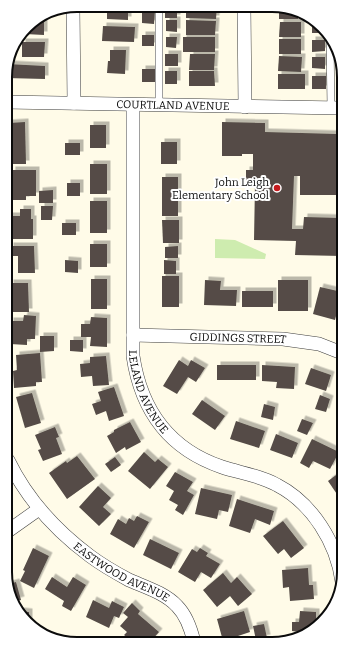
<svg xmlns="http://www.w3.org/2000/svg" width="349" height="649" viewBox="0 0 349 649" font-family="Bitter,serif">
<defs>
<filter id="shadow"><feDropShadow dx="3.5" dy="-3.5" stdDeviation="0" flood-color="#0004"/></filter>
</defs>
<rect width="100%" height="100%" fill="#fffbe8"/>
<path fill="#ceecaf" d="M215 239 235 240 266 254 265 259 215 258Z"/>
<g fill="#544c46" filter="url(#shadow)">
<path d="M107 5H128V20L107 19Z"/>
<rect x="165" y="6" width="12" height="12"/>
<path d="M186 6H217L216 19 186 18Z"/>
<path d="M279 6H286L298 12V19H279Z"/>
<path d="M142 10H155L154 24 142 23Z"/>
<path d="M166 20H177V32L166 31Z"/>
<path d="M186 20 216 21 215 35H186Z"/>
<path d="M34 21 44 22V35L25 34V32L29 23Z"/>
<path d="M280 22H301V37H279Z"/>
<path d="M312 23H320L325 33H312Z"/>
<path d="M103 26 135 27 134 42 102 41Z"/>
<rect x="142" y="35" width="12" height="11"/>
<path d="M166 37H177L176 48 166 47Z"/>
<rect x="183" y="37" width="32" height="15"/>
<rect x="279" y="39" width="22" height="15"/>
<path d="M312 40H325V51L312 52Z"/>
<path d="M22 42H45L44 57H22Z"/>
<path d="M110 50H126L125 74 107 73 108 61H110Z"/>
<rect x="165" y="54" width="13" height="12"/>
<path d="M190 54H215L214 70H189Z"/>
<path d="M279 56 302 57 301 72 278 71Z"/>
<path d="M312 57H325V69L312 68Z"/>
<path d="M7 64 45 66V79L6 78V68Z"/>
<rect x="142" y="69" width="13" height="13"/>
<rect x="165" y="71" width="12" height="13"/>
<path d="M189 71H214L215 86H189Z"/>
<rect x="278" y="74" width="27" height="15"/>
<rect x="312" y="76" width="14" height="13"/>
<rect x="337" y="76" width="3" height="12"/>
<path d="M25 122 26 164H9V123Z"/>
<path d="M222 122 265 123V132L338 134V125H341V174H338L337 195H300V176H294L292 229H303L304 217 341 218 342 256 295 255 296 241 254 240 255 184H246V170H253V154H242V156H222Z"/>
<rect x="90" y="125" width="16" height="23"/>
<rect x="161" y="142" width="16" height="22"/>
<rect x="65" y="143" width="15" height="12"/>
<rect x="90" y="164" width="17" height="30"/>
<path d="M12 170H36V196H26V200H10Z"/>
<rect x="162" y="177" width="16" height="39"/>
<rect x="67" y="183" width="13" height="13"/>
<path d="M53 190V203H39V191Z"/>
<rect x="90" y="201" width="17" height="32"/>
<path d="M41 206H53L52 220H41Z"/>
<path d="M20 209H31V219H33V239H8V216H20Z"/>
<path d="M162 220H179V243H163Z"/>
<rect x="62" y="223" width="14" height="12"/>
<rect x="90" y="244" width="17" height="23"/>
<path d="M10 246H34L35 273H18V256H10Z"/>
<path d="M178 246V258H165V247Z"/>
<path d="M65 260 78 261V273L65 272Z"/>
<path d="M164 260 176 261V274H164Z"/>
<rect x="162" y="276" width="17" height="31"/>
<rect x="91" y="279" width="16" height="30"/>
<path d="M205 280 221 281 220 290H237L236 306 204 305Z"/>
<rect x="278" y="280" width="30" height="31"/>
<path d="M10 283H28L29 312H11Z"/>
<path d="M320 287 342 292 335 320 313 314Z"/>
<rect x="242" y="291" width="31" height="16"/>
<path d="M24 315 36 316 35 339H27V345L10 344V321H23Z"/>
<path d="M91 317 107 318V347L90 346 91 337H81V324H90Z"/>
<path d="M40 336H54V351L40 352Z"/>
<path d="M70 340H83V352L70 351Z"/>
<path d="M40 353 42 382H36V386L14 388 13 371 17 370 16 355Z"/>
<path d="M106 356 109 385 93 386 92 376 81 377 80 364 90 363V357Z"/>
<path d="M179 360 188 366 191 360 205 368 196 382 188 377 177 394 163 386Z"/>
<rect x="217" y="365" width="39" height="15"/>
<path d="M262 365 295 367 294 389 276 388 277 382 262 381Z"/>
<path d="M311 368 331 375 326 391 305 384Z"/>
<path d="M114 387 124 416 109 421 106 411 96 415 92 404 101 401 98 392Z"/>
<path d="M32 393 41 423 25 428 16 397Z"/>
<path d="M320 395 330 399 326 412 315 409Z"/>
<path d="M202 400 225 416 215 430 192 414Z"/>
<path d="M264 404 275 407 273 420 261 417Z"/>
<path d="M302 419 313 423 307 435 297 431Z"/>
<path d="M236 421 265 431 259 448 230 439Z"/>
<path d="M130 422 141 442 126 450 125 447 116 453 107 436 114 432V430Z"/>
<path d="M55 427 59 437 56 438 62 454 43 461 38 450 41 449 35 435Z"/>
<path d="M276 434 298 443 292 458 270 450Z"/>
<path d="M312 439 339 452 330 469 313 461 309 468 300 463Z"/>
<path d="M144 452 155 462 158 459 168 467 150 489 128 471Z"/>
<path d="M77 456 95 479 67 499 49 473 66 461 67 463Z"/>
<path d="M115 457 121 465 111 472 105 464Z"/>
<path d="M343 470V503L328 481Z"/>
<path d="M175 472 193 482 187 491 194 495 183 515 175 510 178 505 169 500 174 491 166 486Z"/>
<path d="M98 486 111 498 103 507 111 514 99 526 79 507Z"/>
<path d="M201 488 232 495 228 512 219 510 217 519 195 514Z"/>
<path d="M237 499 274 511 270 525 255 519 250 533 229 526Z"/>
<path d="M137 516 149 522 134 548 110 534 118 519 126 524 129 518 134 521Z"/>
<path d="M283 521 304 548 291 558 284 549 278 554 263 536Z"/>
<path d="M150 539 179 553 171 569 143 555Z"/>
<path d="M33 548 49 556 34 588 20 581 25 571 23 570Z"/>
<path d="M200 548 208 553 206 556 220 564 211 578 201 572 195 582 178 572 192 549 197 552Z"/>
<path d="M308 568 309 585H313L314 599 290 601 289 587 283 588 282 570Z"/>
<path d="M223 573 231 583 237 577 252 594 238 606 230 596 217 607 203 590Z"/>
<path d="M52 577 67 587 73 577 86 585 71 611 62 606 64 601 45 589Z"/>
<path d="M16 582 21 600 13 602 9 595V584Z"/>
<path d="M93 600 109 608 112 601 124 607 119 618 114 616 109 628 86 617Z"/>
<path d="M132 603 140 611 138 614 159 632 150 642H146L143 640 140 642H133L124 635 127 632 120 626 128 617 123 613Z"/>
<path d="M20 611 29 612V623H27Z"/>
<path d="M244 611 250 632 223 641 217 619Z"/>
<path d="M300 611 316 612V625L299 638V632L292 631V622H299Z"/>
<path d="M264 624 267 638 256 640 253 626Z"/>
</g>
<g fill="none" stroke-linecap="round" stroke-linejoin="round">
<defs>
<g id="lane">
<path d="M159 6V105"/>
<path d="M330 39 331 108"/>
</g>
<g id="street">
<path d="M244 6 245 107"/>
<path d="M73 7 74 103"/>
<path id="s1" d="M6 102 340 108"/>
<path id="s2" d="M133 105V356C141 410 169 449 222 467 240 473 259 475 277 485 312 503 337 543 342 582"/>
<path id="s3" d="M133 335 283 339 319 344 342 353"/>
<path id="s4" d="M8 460C27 499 55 530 90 556 102 565 116 573 129 580 145 587 165 593 177 606 186 615 191 629 194 642"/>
<path d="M8 531 39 509"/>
</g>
</defs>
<use href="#lane" stroke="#3e3e3e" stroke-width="8"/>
<use href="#street" stroke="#3e3e3e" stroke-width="14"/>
<use href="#lane" stroke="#fff" stroke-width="7"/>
<use href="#street" stroke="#fff" stroke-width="13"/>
</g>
<circle fill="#c5191d" stroke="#fff" stroke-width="1.5" cx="277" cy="188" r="4"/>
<g text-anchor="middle" stroke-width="4" stroke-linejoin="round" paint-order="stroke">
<g font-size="11" fill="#0b0b0b" stroke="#fff">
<text dy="4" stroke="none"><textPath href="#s1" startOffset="167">COURTLAND AVENUE</textPath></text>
<text dy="4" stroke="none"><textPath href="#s3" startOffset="105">GIDDINGS STREET</textPath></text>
<text dy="4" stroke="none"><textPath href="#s2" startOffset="290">LELAND AVENUE</textPath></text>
<text dy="4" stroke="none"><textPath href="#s4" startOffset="163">EASTWOOD AVENUE</textPath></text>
</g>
<g font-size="11" fill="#0b0b0b" stroke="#fff" text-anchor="end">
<text x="269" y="186">John Leigh<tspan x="269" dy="13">Elementary School</tspan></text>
</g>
</g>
<path d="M0 0H349V649H0ZM77 12H272A65 65 0 0 1 337 77V572A65 65 0 0 1 272 637H77A65 65 0 0 1 12 572V77A65 65 0 0 1 77 12Z" fill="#fff" fill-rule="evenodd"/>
<path fill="none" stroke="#0b0b0b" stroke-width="2" d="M77 12H272A65 65 0 0 1 337 77V572A65 65 0 0 1 272 637H77A65 65 0 0 1 12 572V77A65 65 0 0 1 77 12Z"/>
</svg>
